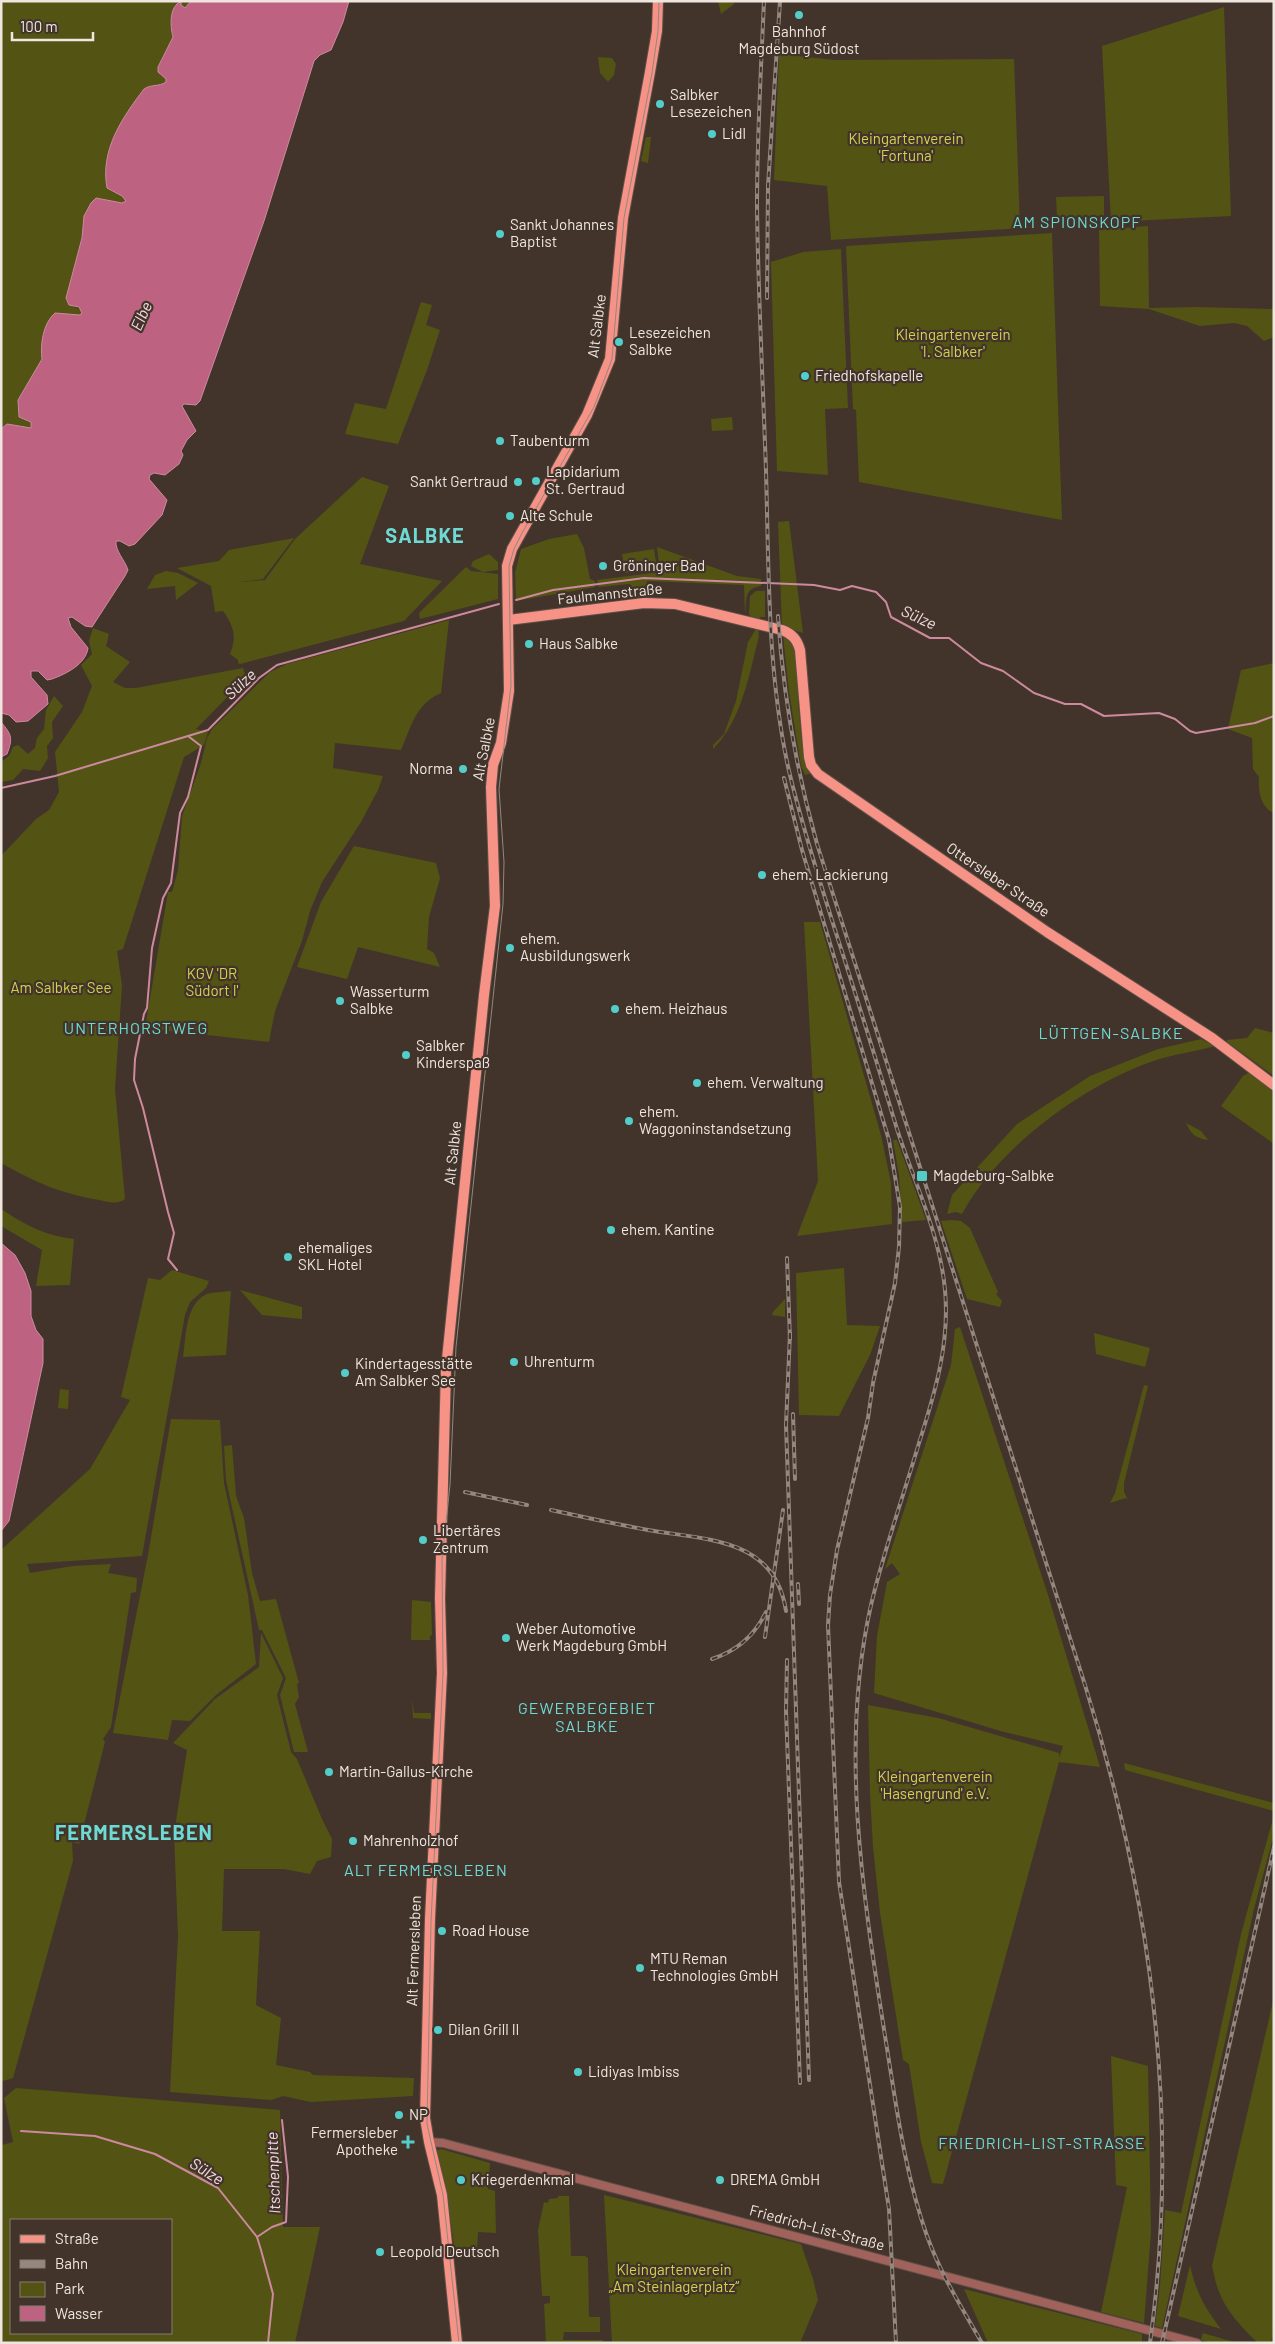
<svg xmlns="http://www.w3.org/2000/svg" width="1275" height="2344" viewBox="0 0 1275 2344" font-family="Barlow,sans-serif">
<rect width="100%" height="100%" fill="#42342b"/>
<g fill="#535314" fill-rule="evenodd">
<path d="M1 1H191L185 8 178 2C170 14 169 24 173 37L161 60 160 75 166 79V82C159 87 151 84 144 89 123 117 100 151 107 188L122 195 126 201 122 203 96 198 91 203 84 216 82 238 66 298 74 307 82 310V313L80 315 55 313 41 350 42 359 18 400 19 417 31 422 30 428 4 426 1 429Z"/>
<path d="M718 1H733L734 4 721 14Z"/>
<path d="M1224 7 1231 216 1111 222 1102 46Z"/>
<path d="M779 54 835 60 1014 59 1020 228 831 240 827 186 774 180Z"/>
<path d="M598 57 612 58 616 64 614 75 608 82 600 73Z"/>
<path d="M646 137H651L648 163 641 161Z"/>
<path d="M1104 196V216L1057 217 1056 197Z"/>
<path d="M1148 226 1149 308 1197 307 1274 309V337L1264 341 1247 326 1234 323 1200 326 1149 309 1100 306 1099 230Z"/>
<path d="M1052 233 1062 520 859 482 856 410 853 409 846 246Z"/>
<path d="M841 249 848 408 825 409 828 475 777 471 771 262 803 252Z"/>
<path d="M421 302 432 305 426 325 440 330 427 370 398 444 345 434 355 403 386 409Z"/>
<path d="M732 417 733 430 712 431 711 419Z"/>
<path d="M362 477 389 486 360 564 442 581 404 621 240 664 238 663V660L230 654C237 637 234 626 223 611L215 612 211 586 177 568 219 561 229 550 294 538 263 579 240 582 265 580 295 539Z"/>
<path d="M789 521 803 633 782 626 778 522Z"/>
<path d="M577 534 584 548 590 579 595 581V587L516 601 515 573 521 549 549 539Z"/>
<path d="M657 547 737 576 761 579V586C743 588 747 601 745 615L744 585 647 581V596L631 598 630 584 598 587 597 580 660 572Z"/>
<path d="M654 549 657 569 625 573 622 554Z"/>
<path d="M489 554 498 562V570L483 572 471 566 473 561Z"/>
<path d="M466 567 471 571 498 574V599L420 619 419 613Z"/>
<path d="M166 571 178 573 198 583 176 600 175 586 147 589 155 575Z"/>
<path d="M756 591H765V617H760L759 620 751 617 749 614 750 596Z"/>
<path d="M449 620 441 693C415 705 412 725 401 750L335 743 333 768 383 776 378 790 361 822 322 882 310 911 302 941 275 1011 269 1042 145 1028 168 892H172L178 870 182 816 201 763 207 738 212 729 270 672 287 664Z"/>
<path d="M93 628 109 634 106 646 130 662 113 682 125 688H136L243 668 246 678 196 729 208 732 204 745 184 757 123 949 117 951 122 985 115 1089 125 1199C117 1205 108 1202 99 1200 59 1193 37 1183 1 1163V856L36 819 49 810 59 792 55 752 82 712 92 686 81 665 92 654 89 641Z"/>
<path d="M756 629H758L759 636C749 675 742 720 713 749V745L724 734 736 701 748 642Z"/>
<path d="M783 635C802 647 799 679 801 699L798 702 802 743 812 773 805 775 801 766 789 692Z"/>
<path d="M1274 663V813C1260 808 1258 789 1259 777L1253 769 1252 738 1228 729 1241 670Z"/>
<path d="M54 696 63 706 52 722 53 738 47 746 48 758 40 771 23 769 13 780 1 782V762L9 756 13 747 18 745 28 754 35 748 37 738 44 729 46 710Z"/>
<path d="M354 846 436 863 440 878 429 917 427 949 434 953 440 967 358 947 347 979 297 967 321 902Z"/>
<path d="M804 922H820L881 1135 891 1183 892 1224 797 1236 818 1181Z"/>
<path d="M1255 1028 1274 1033V1076L1227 1042V1040L1247 1038Z"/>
<path d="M1201 1039 1215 1046C1198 1051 1181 1053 1163 1058 1091 1079 997 1147 962 1214L956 1212 947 1214 952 1195 1017 1124 1090 1076 1158 1049Z"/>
<path d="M1250 1072 1274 1088V1144L1221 1106 1243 1076Z"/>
<path d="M1186 1123 1201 1131 1208 1140C1195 1138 1191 1134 1186 1123Z"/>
<path d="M893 1140H897L926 1220 902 1222 899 1175Z"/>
<path d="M1 1209C25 1225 46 1236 74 1239L70 1285 36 1286 42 1250 1 1226Z"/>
<path d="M952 1220 961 1221 970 1228 998 1292 996 1294 1002 1301 1000 1307 967 1299 941 1221Z"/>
<path d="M844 1268 847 1325 880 1326 870 1355 839 1416 799 1415 796 1273Z"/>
<path d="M172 1270 209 1281 206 1288 190 1302 185 1315 142 1556 27 1564 30 1573 73 1566 111 1564 108 1573 137 1578 136 1592 131 1593 111 1727 103 1739 105 1742 79 1844 72 1842 73 1861 13 2078 3 2081 1 2080V1550L90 1469 130 1400 121 1397 148 1278 160 1280Z"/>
<path d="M240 1290 302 1307V1319L262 1315Z"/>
<path d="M231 1291 226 1355 183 1357C186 1338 185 1303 207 1294 214 1292 223 1292 231 1291Z"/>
<path d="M785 1299V1317L772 1315 773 1312Z"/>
<path d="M960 1327 1048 1595 1100 1767 1059 1762 943 2184 932 2183 921 2142 909 2064 903 2060 880 1913 873 1847 870 1793 868 1705 938 1718 1059 1753V1758L1063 1746 1004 1732 874 1693 877 1636 887 1582 900 1574 892 1563 885 1569 951 1365 955 1329Z"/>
<path d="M1094 1333 1150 1348 1145 1367 1096 1354Z"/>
<path d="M1144 1385 1148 1386 1124 1483V1492L1128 1500 1126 1498 1110 1503 1115 1493Z"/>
<path d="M60 1389 69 1390 68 1409 58 1408Z"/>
<path d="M171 1419 220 1420 224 1483 248 1595 256 1664 216 1695 190 1721 172 1720 168 1740 113 1733 148 1555Z"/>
<path d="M232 1445 236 1496 244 1518 252 1573 260 1601 276 1599 299 1683 297 1684 299 1697 295 1704 308 1752H294L280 1695 286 1678 262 1630H259L226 1480 224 1446Z"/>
<path d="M412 1600 431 1602 432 1635 430 1636V1640H411Z"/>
<path d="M261 1633 283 1678 277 1695 291 1752 297 1759 322 1819 332 1839 331 1857 317 1861 310 1874 284 1869H224L222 1931H260L256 2005 281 2018 276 2065 310 2072 313 2075 414 2078 413 2096 311 2102 283 2096 271 2100 170 2092 178 1936 174 1834 187 1750 173 1743 215 1699 259 1667Z"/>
<path d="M412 1699 414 1713H431V1719L413 1718Z"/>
<path d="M1124 1763 1274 1803V1811L1125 1770Z"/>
<path d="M1274 1815V1834L1254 1909 1162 2328 1155 2326 1160 2285 1165 2210 1181 2213 1241 1934Z"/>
<path d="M1274 1997V2330L1271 2343H1258C1242 2328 1225 2310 1218 2289 1215 2282 1214 2273 1212 2266Z"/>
<path d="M1111 2056 1148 2066 1151 2232 1144 2323 1101 2312 1127 2187 1116 2185Z"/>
<path d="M16 2088 280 2110 283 2227H320L295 2343H1V2137L2 2145 13 2142 4 2098ZM11 2220H171V2333H11Z"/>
<path d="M441 2149 490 2163 488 2189 495 2191 496 2233 478 2232 477 2250 455 2251 447 2197 436 2151Z"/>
<path d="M604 2195 801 2244 813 2279 818 2300 800 2343H612Z"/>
<path d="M558 2196H569L571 2256H585L588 2258 589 2317H600V2332H564L563 2340H603V2343H546L544 2304 550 2303V2296H542L538 2230 544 2202 548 2203 549 2199 558 2198Z"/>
<path d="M1190 2265C1196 2292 1204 2307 1221 2329L1178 2316Z"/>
<path d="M964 2289 1142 2334V2343H988Z"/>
<path d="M1203 2333 1237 2343H1212L1201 2340Z"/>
</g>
<g fill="#be6281" stroke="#cd8a9e">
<path d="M181 1V5L185 8 191 1H349L343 22 331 50 320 55 314 61 264 221 200 401 196 405 184 404 182 406 196 431 187 440 181 451 183 455 179 464 165 475 154 473 150 475 149 479 167 500 162 515 135 544 129 546 120 541H116C115 551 125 560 128 570L125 576 92 627 85 626 72 617 68 618 71 627 88 648C86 664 66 674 52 679L47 680 38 671H31V677L47 695 48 704 28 721 16 722 9 715 1 713V429L7 424 31 428V422L19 417 18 400 42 359C40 345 43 323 55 313L80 315 82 313 79 307 69 305 66 298 82 238 84 216 91 203 96 198 122 203 126 201 122 196 107 188C100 150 122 118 144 89 151 84 159 87 166 82V79L158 72V67L173 37C170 26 169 7 181 1Z"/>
<path d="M1 722C12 735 13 738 7 754L1 757Z"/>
<path d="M1 1243 15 1255 25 1273 31 1291V1316L36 1330 43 1339V1363L9 1521 1 1531Z"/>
</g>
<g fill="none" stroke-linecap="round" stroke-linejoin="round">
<g stroke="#cd8a9e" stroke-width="2">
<path d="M516 600 553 590 644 578 814 585 840 590 852 586 876 592 886 602 891 617 930 638H949L981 663 1003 671 1034 693 1065 704H1081L1104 716 1159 713 1175 719 1190 731 1196 733 1255 723 1274 716"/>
<path d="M1 788 55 776 208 730 259 678 277 665 499 604"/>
<path d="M177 1270 168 1259 174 1233 168 1212 143 1108 134 1080 135 1059 144 1014 147 1008 152 948 163 898 171 883 180 813 188 797 201 746 188 736"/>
<path d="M21 2131 95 2136 155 2154 218 2188 257 2237 261 2250 273 2294 268 2343"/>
<path d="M257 2237 272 2227 286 2222 288 2177 282 2120"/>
</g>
<defs>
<path id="minor" d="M429 2142 443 2143 1197 2343"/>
<g id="major">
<path d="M508 620 644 603 675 604 782 630C792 634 797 639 800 650L809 757 811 765 818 774 1047 932 1212 1038 1274 1085"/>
<path d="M457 2343 442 2195 429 2142 425 2118 430 1919 442 1673 440 1598 446 1369 484 995 495 906 491 787 493 765 501 743 509 691 507 566 512 549 587 415 610 359 623 218 650 72 657 31 658 1"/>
</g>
</defs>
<use href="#minor" stroke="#5e5048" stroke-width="10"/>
<use href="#major" stroke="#5e5048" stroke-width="12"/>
<use href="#minor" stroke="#a0625b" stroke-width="8"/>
<use href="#major" stroke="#f79286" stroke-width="10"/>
<path stroke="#93877f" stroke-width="1" d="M459 2343 443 2195 427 2124 431 1922 443 1674 442 1559 450 1485 456 1347 503 904 504 862 499 789 511 685 509 566 514 549 522 533 594 407 612 359 624 218 652 73 658 31 659 1"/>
<defs>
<g id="rail">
<path d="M764 1C761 69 757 138 757 206 758 294 763 383 766 471 769 571 767 673 789 771 802 826 819 879 836 933 857 998 877 1063 897 1129 914 1182 940 1234 945 1290 950 1343 935 1393 919 1443 903 1497 884 1550 871 1605 839 1746 863 1895 885 2036 896 2103 904 2171 927 2236 942 2277 961 2306 982 2343"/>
<path d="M767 298 768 186 780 1"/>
<path d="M778 616C783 693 796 769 817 844L1085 1685C1152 1900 1181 2119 1150 2343"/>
<path d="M784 778 802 850 889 1140 900 1207 899 1247 895 1283 873 1383 868 1418 837 1550 830 1595 828 1625 839 1882 889 2209 896 2343"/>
<path d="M787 1258 790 1339"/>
<path d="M790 1333 786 1425 809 2080"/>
<path d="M793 1414 795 1479"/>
<path d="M465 1492 527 1505"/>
<path d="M551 1510C583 1517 615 1524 648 1530 705 1540 775 1537 786 1611"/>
<path d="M798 1584 799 1604"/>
<path d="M765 1637 783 1510"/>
<path d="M712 1659C737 1651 755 1635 766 1612"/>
<path d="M787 1660 786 1711 800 2083"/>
<path d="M1162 2343 1274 1847"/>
</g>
</defs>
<use href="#rail" stroke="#93877f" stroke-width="4"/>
<use href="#rail" stroke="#42342b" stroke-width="2" stroke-dasharray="5.5" stroke-linecap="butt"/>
</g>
<g fill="#53cdc9" stroke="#42342b" stroke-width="2">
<circle cx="799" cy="15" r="5"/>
<circle cx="660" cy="104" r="5"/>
<circle cx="712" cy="134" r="5"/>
<circle cx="500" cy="234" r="5"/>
<circle cx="619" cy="342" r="5"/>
<circle cx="805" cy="376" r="5"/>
<circle cx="500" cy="441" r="5"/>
<circle cx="536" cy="481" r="5"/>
<circle cx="518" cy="482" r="5"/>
<circle cx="510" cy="516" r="5"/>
<circle cx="603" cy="566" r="5"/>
<circle cx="529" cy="644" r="5"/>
<circle cx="463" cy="769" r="5"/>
<circle cx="762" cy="875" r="5"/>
<circle cx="510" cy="948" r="5"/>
<circle cx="340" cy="1001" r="5"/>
<circle cx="615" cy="1009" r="5"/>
<circle cx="406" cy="1055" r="5"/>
<circle cx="697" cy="1083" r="5"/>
<circle cx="629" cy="1121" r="5"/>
<rect x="916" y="1170" width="12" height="12" rx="2.5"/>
<circle cx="611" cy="1230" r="5"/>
<circle cx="288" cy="1257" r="5"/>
<circle cx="514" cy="1362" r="5"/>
<circle cx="345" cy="1373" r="5"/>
<circle cx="423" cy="1540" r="5"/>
<circle cx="506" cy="1638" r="5"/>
<circle cx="329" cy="1772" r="5"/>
<circle cx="353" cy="1841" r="5"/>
<circle cx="442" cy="1931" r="5"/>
<circle cx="640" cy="1968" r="5"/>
<circle cx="438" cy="2030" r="5"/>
<circle cx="578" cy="2072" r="5"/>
<circle cx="399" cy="2115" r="5"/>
<path d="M405.5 2134.5h5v5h5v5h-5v5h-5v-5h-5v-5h5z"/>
<circle cx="461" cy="2180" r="5"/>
<circle cx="720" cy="2180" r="5"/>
<circle cx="380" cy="2252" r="5"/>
</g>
<g text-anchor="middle" stroke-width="4.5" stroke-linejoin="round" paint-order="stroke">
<g font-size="15" fill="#efe6e0" stroke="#42342b" text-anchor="start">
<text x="799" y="37" text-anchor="middle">Bahnhof<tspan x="799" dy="17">Magdeburg Südost</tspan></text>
<text x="670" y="100">Salbker<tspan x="670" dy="17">Lesezeichen</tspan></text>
<text x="722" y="139">Lidl</text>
<text x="510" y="230">Sankt Johannes<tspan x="510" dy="17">Baptist</tspan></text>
<text x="629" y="338">Lesezeichen<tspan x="629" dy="17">Salbke</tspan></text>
<text x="815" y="381">Friedhofskapelle</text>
<text x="510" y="446">Taubenturm</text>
<text x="546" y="477">Lapidarium<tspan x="546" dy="17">St. Gertraud</tspan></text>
<text x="508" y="487" text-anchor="end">Sankt Gertraud</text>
<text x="520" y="521">Alte Schule</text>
<text x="613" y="571">Gröninger Bad</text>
<text x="539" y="649">Haus Salbke</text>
<text x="453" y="774" text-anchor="end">Norma</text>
<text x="772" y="880">ehem. Lackierung</text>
<text x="520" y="944">ehem.<tspan x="520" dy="17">Ausbildungswerk</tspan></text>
<text x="350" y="997">Wasserturm<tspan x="350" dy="17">Salbke</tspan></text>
<text x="625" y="1014">ehem. Heizhaus</text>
<text x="416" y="1051">Salbker<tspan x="416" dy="17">Kinderspaß</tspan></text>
<text x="707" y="1088">ehem. Verwaltung</text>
<text x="639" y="1117">ehem.<tspan x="639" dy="17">Waggoninstandsetzung</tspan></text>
<text x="933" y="1181">Magdeburg-Salbke</text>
<text x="621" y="1235">ehem. Kantine</text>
<text x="298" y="1253">ehemaliges<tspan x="298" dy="17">SKL Hotel</tspan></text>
<text x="524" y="1367">Uhrenturm</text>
<text x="355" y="1369">Kindertagesstätte<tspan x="355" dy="17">Am Salbker See</tspan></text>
<text x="433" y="1536">Libertäres<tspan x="433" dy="17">Zentrum</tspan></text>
<text x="516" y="1634">Weber Automotive<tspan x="516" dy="17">Werk Magdeburg GmbH</tspan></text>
<text x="339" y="1777">Martin-Gallus-Kirche</text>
<text x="363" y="1846">Mahrenholzhof</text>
<text x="452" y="1936">Road House</text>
<text x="650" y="1964">MTU Reman<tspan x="650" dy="17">Technologies GmbH</tspan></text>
<text x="448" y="2035">Dilan Grill II</text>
<text x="588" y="2077">Lidiyas Imbiss</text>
<text x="409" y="2120">NP</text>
<text x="398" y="2138" text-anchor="end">Fermersleber<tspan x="398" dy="17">Apotheke</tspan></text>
<text x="471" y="2185">Kriegerdenkmal</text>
<text x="730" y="2185">DREMA GmbH</text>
<text x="390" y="2257">Leopold Deutsch</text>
</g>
<g font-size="15" fill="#d2d34e" stroke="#42342b">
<text x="906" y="144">Kleingartenverein<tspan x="906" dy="17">'Fortuna'</tspan></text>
<text x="953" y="340">Kleingartenverein<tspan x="953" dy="17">'I. Salbker'</tspan></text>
<text x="212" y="979">KGV 'DR<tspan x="212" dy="17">Südort I'</tspan></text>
<text x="61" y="993">Am Salbker See</text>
<text x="935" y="1782">Kleingartenverein<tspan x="935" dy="17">'Hasengrund' e.V.</tspan></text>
<text x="674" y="2275">Kleingartenverein<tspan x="674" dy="17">„Am Steinlagerplatz“</tspan></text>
</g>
<g font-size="15" fill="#efe6e0" stroke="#42342b">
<text transform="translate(597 326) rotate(-83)" y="5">Alt Salbke</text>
<text transform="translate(610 594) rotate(-6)" y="5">Faulmannstraße</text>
<text transform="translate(484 749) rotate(-79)" y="5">Alt Salbke</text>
<text transform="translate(998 880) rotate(34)" y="5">Ottersleber Straße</text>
<text transform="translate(453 1153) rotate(-84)" y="5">Alt Salbke</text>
<text transform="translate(414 1951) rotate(-88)" y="5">Alt Fermersleben</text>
<text transform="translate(817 2228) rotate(15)" y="5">Friedrich-List-Straße</text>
</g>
<g font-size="16" letter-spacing="1" fill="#6edad5" stroke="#42342b">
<text x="1077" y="228">AM SPIONSKOPF</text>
<text x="136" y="1034">UNTERHORSTWEG</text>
<text x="1111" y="1039">LÜTTGEN-SALBKE</text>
<text x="587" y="1714">GEWERBEGEBIET<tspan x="587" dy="18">SALBKE</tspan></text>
<text x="426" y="1876">ALT FERMERSLEBEN</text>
<text x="1042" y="2149">FRIEDRICH-LIST-STRASSE</text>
</g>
<g font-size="16" font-style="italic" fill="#f4dae1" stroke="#42342b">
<text transform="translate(141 316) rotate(-66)" y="6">Elbe</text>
<text transform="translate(919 617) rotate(24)" y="6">Sülze</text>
<text transform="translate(240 684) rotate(-43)" y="6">Sülze</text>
<text transform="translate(207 2171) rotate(32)" y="6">Sülze</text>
<text transform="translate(273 2173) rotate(-92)" y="6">Itschenpitte</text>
</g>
<g font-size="20" font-weight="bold" letter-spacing="1" fill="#6edad5" stroke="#42342b">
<text x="425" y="543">SALBKE</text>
<text x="134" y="1840">FERMERSLEBEN</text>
</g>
</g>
<rect width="1275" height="2344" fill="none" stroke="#efe6e0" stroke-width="5"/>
<rect x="10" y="2219" width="162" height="115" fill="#42342b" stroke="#877b73"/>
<rect x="20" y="2235" width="25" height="8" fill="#f79286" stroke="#877b73"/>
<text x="55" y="2244" font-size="15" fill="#efe6e0">Straße</text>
<rect x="20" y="2260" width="25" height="8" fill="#93877f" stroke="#877b73"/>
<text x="55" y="2269" font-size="15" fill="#efe6e0">Bahn</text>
<rect x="20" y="2282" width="25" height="15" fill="#535314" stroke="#877b73"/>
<text x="55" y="2294" font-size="15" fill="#efe6e0">Park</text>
<rect x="20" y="2306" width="25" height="15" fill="#be6281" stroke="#877b73"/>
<text x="55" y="2319" font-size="15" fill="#efe6e0">Wasser</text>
<path d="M12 32v8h81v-8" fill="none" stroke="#efe6e0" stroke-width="2.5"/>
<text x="20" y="32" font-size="15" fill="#efe6e0" stroke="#42342b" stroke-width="4" paint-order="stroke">100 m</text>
</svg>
